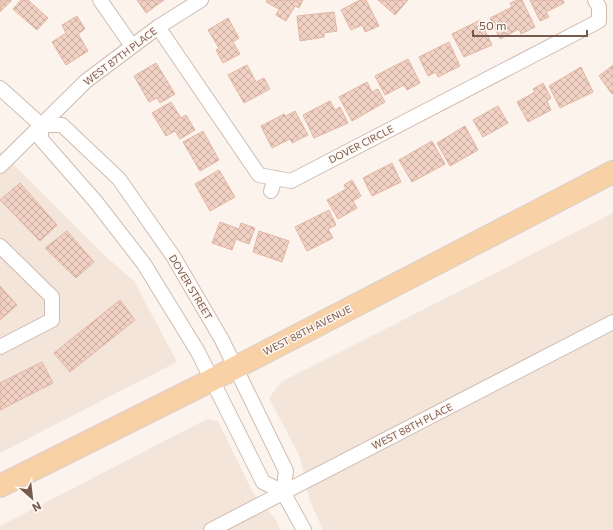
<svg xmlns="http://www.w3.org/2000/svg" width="613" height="530" viewBox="0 0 613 530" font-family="Commissioner,sans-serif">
<defs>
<pattern id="building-cross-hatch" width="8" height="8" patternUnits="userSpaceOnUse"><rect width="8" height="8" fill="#f1d1c4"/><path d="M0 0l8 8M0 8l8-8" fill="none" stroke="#c8ada1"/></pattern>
</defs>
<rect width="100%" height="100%" fill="#fcf4ec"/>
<g fill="#f4e5da">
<path d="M0 151 104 255 134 281 177 362 0 453Z"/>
<path d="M613 213V530H323L310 501 300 457 269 398 281 382Z"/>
<path d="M207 419 218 421 253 493 277 521 280 530H0V526Z"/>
</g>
<g fill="url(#building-cross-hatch)" stroke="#e3b6a5">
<path d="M0 0H12L0 12Z"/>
<path d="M21 0H28L48 18 37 30 13 9Z"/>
<path d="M137 0H164L146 13Z"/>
<path d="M267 0H303L299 8 295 6 286 21 276 15 279 9 266 2Z"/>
<path d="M360 0H366L379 26 365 32 362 25 351 30 341 10Z"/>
<path d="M378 0H408L395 15Z"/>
<path d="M517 0H522L535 27 521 34 519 29 500 39 490 18 512 7 510 3Z"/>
<path d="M530 0H563L564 3 546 12 549 17 540 21Z"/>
<path d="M334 12 337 31 324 33V37L300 41 297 16Z"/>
<path d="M77 16 85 29 78 34 88 51 66 65 52 42 66 33 62 25Z"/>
<path d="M228 18 239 38 233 42 240 54 223 63 216 50 219 48 208 30Z"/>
<path d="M480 20 492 45 464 57 452 34Z"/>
<path d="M449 42 460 66 438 77 436 72 428 76 419 57Z"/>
<path d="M408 59 420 83 407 90 404 85 385 95 375 76Z"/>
<path d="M156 63 175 94 160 103 157 98 149 102 134 76Z"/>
<path d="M247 65 256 82 264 78 270 89 244 103 228 75Z"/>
<path d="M613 65V93L612 94 599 76Z"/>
<path d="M581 67 593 92 560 108 549 86Z"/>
<path d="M367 82 372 92 378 89 385 102 352 121 339 97Z"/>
<path d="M543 83 551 98 547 101 551 110 528 122 517 102 535 92 533 89Z"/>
<path d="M330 101 335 110 340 107 348 123 314 138 303 115Z"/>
<path d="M171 102 181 118 186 115 195 130 180 139 175 131 166 136 152 113Z"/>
<path d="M498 106 508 123 483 137 473 120Z"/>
<path d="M295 111 308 135 292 143 290 139 272 148 261 126 284 114 286 116Z"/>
<path d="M465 126 478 150 450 166 437 143Z"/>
<path d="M203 131 219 160 200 171 183 142Z"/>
<path d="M432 141 445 164 412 182 399 160Z"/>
<path d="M392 163 401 182 372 196 363 178Z"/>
<path d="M219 170 235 197 210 211 195 184Z"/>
<path d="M352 180 361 196 353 201 357 208 338 219 327 200 346 189 344 185Z"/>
<path d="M20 183 57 225 40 241 0 200Z"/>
<path d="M329 210 336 225 328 229 333 238 307 251 295 227Z"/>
<path d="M220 222 239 229 241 223 255 228 249 244 236 239 232 250 212 243Z"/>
<path d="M67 231 94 262 76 278 45 248Z"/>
<path d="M259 231 289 241 282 262 253 252Z"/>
<path d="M0 286 17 305 0 320Z"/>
<path d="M120 300 135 320 70 372 54 353Z"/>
<path d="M42 362 53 383 0 410V383Z"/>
</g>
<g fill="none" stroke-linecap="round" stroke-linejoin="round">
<defs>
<g id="street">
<path d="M100 0 132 46"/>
<path d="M158 27 259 175 291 181 599 21V7L595 0"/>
<path d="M0 88 41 125H62L119 179 173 256 222 340 286 471 283 492"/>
<path d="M41 125V139L96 202 144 264 198 352 263 482 283 492 304 530"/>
<path d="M0 166 86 81 158 27 201 0"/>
<path d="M271 191 275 178"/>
<path d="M0 246 52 297V320L0 347"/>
<path d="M211 530 613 322"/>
</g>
<path id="primary" d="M0 486 200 386 613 172"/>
</defs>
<use href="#street" stroke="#cfbbb0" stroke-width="16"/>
<use href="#primary" stroke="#d9d1cd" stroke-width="24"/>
<use href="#street" stroke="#fff" stroke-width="14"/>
<use href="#primary" stroke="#f8d1a7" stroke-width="22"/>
</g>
<g text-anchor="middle" stroke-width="3" stroke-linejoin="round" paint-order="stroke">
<g font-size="10" fill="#78594e" stroke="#fff8f2">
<text transform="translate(120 56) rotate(-37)" y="4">WEST 87TH PLACE</text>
<text transform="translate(361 144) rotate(-27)" y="4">DOVER CIRCLE</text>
<text transform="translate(191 287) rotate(59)" y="4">DOVER STREET</text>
<text transform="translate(307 330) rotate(-27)" y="4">WEST 88TH AVENUE</text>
<text transform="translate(412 426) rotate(-27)" y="4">WEST 88TH PLACE</text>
</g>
</g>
<g transform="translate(32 498) rotate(152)" stroke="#fff8f2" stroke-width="3" paint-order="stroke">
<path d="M0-3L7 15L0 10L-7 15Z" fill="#78594e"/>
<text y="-6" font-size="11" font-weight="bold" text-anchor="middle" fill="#78594e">N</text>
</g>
<path d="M473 30v6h114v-6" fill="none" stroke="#78594e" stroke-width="2"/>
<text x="479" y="30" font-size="12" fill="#78594e" stroke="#fff8f2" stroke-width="3" paint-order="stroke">50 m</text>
</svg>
